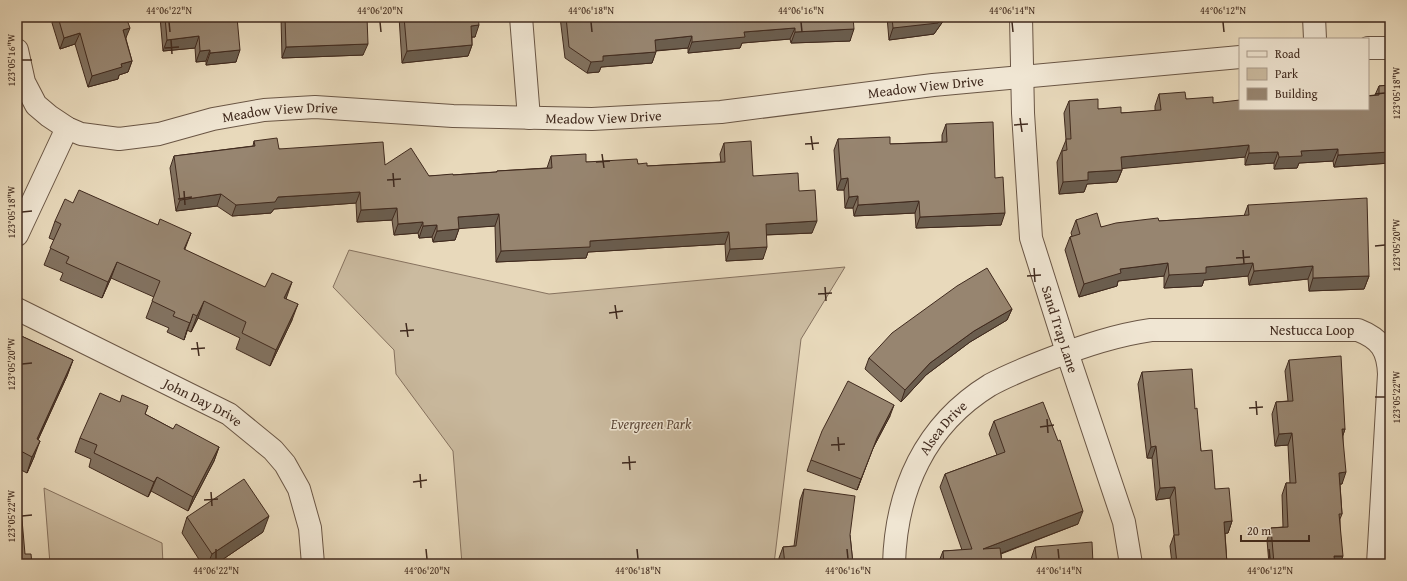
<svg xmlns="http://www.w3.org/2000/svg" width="1407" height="581" viewBox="0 0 1407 581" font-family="'Gentium Book Plus',serif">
<rect width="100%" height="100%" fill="#e8d9bb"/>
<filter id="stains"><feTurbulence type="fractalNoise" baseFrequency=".005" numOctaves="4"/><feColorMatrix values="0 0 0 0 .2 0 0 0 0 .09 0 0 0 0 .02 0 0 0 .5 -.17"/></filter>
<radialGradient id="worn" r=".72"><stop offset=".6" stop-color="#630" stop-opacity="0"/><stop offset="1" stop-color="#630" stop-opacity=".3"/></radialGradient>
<g fill="#cbbba0" stroke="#86725f">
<path d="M349 250 549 294 845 267 801 339 774 564H462L453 451 396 374 394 350 333 287Z"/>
<path d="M44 488 162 543 163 564H50Z"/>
</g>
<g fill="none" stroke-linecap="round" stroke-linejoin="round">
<defs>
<g id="minor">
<path d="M521 17 529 118"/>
<path id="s1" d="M1021 17 1023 113 1031 238 1067 352 1124 522 1131 564"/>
<path d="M1314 17 1315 39"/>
<path d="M1368 48H1390"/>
<path id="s2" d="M17 50 24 82 36 105 49 116 67 128 81 134 119 139 159 134 213 119 264 110 315 107 453 116 592 119 721 112 933 85 1240 57"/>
<path d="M17 235 67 128"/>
<path id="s3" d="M17 309 229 414 273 450 285 464 299 489 310 528 313 564"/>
<path id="s4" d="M894 564C896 490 925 425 990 385 1010 374 1031 366 1052 358 1084 346 1116 335 1151 330H1358C1381 339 1388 350 1389 374L1378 564"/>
</g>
</defs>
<use href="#minor" stroke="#6a5645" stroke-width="24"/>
<use href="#minor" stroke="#f0e6d3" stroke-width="22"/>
</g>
<g fill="#827260" stroke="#402a1e">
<path d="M54 17H126V39L132 61 128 72 119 75 118 79 88 87 75 44 60 49 52 23Z"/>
<path d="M160 17H237L236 62 206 65V61L196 62 195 48 163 51Z"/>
<path d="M281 17H367L363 55 282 58Z"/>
<path d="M399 17H478L475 37H472V45L468 56 402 63Z"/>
<path d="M560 17H638V18L853 17 850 41 791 43 790 39 742 43 740 48 688 53V48L656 51 652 63 601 67 599 72 587 73 565 58Z"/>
<path d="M887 17H946L934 34 889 40Z"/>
<path d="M1390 85V163L1334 167 1333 161 1299 163 1297 168 1274 169V163L1245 165V157L1122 168V170L1117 182 1087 184 1084 192 1059 194 1057 162 1066 140 1064 113 1069 101 1098 109 1121 113 1155 111V106L1159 94 1186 99 1213 103 1240 109 1375 95 1379 86Z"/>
<path d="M946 124 995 178 1001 225 916 228 915 213 854 216 853 208H845L844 190H837L834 150 838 139 890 144 942 142V135Z"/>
<path d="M254 141 279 149 385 165 429 176 453 175 496 172 497 171 547 168 551 156 586 162 638 164 647 166 721 162 720 154 724 143 753 176 799 191 812 233 766 235 763 259 726 261 725 244 588 252 586 258 496 262 495 226 459 228 455 240 433 242 432 237 419 238 418 233 394 235 392 220 357 222 356 203 274 209 271 213 232 216 217 206 176 211 170 168 174 156 253 146Z"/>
<path d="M73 203 185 250 286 298 292 320 270 366 236 349 240 338 198 318 191 332 187 330 184 340 167 332 169 328 146 318 154 297 111 278 102 298 60 280 63 273 44 265 54 240 49 238 55 221Z"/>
<path d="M1248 205 1369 276 1364 289 1309 291 1308 279 1249 285 1248 276 1204 280 1202 286 1164 288V276L1118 281 1117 286 1079 297 1065 250 1070 237 1072 236 1071 233 1076 220 1101 227 1159 221 1244 216Z"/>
<path d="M1012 309 1007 320 970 342 926 375 901 402 865 369 869 358Z"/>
<path d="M17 334 73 360 67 376 38 440 34 457 27 473 17 468Z"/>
<path d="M1289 360 1345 429 1343 435 1342 484H1340L1342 514 1340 519V564H1269L1267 540 1271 528 1283 527 1282 495 1286 483H1290L1288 445 1275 446 1272 414 1276 402 1288 401 1285 371Z"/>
<path d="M1142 372 1195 409 1201 451 1215 489 1232 521 1228 533H1225L1227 564H1172L1170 546 1174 535 1170 498 1156 500 1152 458H1147L1138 384Z"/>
<path d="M120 402 148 406 145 414 173 429 219 447 214 461 188 511 151 491 148 497 89 467 91 459 75 452 80 438Z"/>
<path d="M890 416 872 450 857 490 807 471 811 460Z"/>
<path d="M994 421 1078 524 1001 554 1002 564H938L943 551 962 550 940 487 945 474 997 455 989 434Z"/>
<path d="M804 489 850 535 853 564H779V558L783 547 794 546 800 500Z"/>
<path d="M187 517 263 532 216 564H202L182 533Z"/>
<path d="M1035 547 1093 564H1031V559Z"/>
</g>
<g fill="#6a5d4e" stroke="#402a1e">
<path d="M942 17H946L934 34 889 40 893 28Z"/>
<path d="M479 25 475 37H467L471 26Z"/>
<path d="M130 28 125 40 123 30Z"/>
<path d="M795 28 790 39 742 43 740 48 688 53 692 42 744 32Z"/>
<path d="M854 29 850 41 791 43 795 32Z"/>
<path d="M80 33 75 44 60 49 64 38Z"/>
<path d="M199 36 195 48 163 51 167 40Z"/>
<path d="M692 36 688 48 651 51 655 40Z"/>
<path d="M368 44 363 55 282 58 286 47Z"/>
<path d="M472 45 468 56 402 63 407 51Z"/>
<path d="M210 50 206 61 196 62 200 51Z"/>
<path d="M240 50 236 62 206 65 210 53Z"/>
<path d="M656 52 652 63 601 67 599 72 587 73 591 62 603 56Z"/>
<path d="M132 61 128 72 119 75 118 79 88 87 92 76 121 64Z"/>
<path d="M1249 145 1245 157 1117 169 1121 157Z"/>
<path d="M1338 149 1333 161 1299 163 1297 168 1274 169 1279 157 1301 151Z"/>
<path d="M1278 152 1274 163 1245 165 1249 153Z"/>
<path d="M1390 152V163L1334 167 1338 155Z"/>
<path d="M1122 170 1117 182 1087 184 1084 192 1059 194 1063 182 1088 172Z"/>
<path d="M848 178 844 190H837L841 179Z"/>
<path d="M360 192 356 203 274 209 271 213 232 216 236 205 278 197Z"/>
<path d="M221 194 217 206 176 211 180 200Z"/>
<path d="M858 196 853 208H845L849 197Z"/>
<path d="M919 201 915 213 854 216 858 205Z"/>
<path d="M397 208 392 220 357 222 361 210Z"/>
<path d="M1005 213 1001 225 916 228 920 217Z"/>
<path d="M499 214 495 226 454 229 458 217Z"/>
<path d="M817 221 812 233 761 235 766 224Z"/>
<path d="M423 222 418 233 394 235 398 224Z"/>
<path d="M437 225 432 237 419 238 423 226Z"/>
<path d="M459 229 455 240 433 242 437 231Z"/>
<path d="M729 232 725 244 588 252 586 258 496 262 501 251 590 241Z"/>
<path d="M191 233 185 249 178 265 184 249Z"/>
<path d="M767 247 763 259 726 261 730 249Z"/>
<path d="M117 262 111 278 102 298 108 282Z"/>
<path d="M1168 263 1164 276 1118 281 1117 286 1079 297 1084 284 1120 269Z"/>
<path d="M1253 263 1248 276 1204 280 1202 286 1164 288 1169 275 1206 267Z"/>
<path d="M1313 266 1308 279 1249 285 1254 271Z"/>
<path d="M1369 276 1364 289 1309 291 1313 278Z"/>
<path d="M292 282 286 299 284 298Z"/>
<path d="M204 301 198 318 191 332 197 316Z"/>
<path d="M298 304 292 320 270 366 276 350Z"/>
<path d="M1012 309 1007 320 970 342 926 375 901 402 905 390 930 363 974 331Z"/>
<path d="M193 314 187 330 184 340 190 323Z"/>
<path d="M73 360 67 376 31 455 37 439Z"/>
<path d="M894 405 890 416 872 450 857 490 877 438Z"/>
<path d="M1342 429H1345L1341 441Z"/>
<path d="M1292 433 1288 445 1275 446 1279 434Z"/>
<path d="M40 441 34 457 27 473 32 457Z"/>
<path d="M1156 446 1152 458H1147L1151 447Z"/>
<path d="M219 447 214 461 188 511 193 497Z"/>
<path d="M1346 472 1342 484H1335L1339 473Z"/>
<path d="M157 477 151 491 148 497 154 482Z"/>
<path d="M1175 487 1170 498 1156 500 1160 488Z"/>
<path d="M1083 511 1078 524 978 562 983 549Z"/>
<path d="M269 516 263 532 216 564H208L212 554Z"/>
<path d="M1232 521 1228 533 1220 534 1224 522Z"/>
<path d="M1334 556H1343L1340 564H1331Z"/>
</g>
<g fill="#978570" stroke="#402a1e">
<path d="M58 17H126L130 28 123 30 132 61 121 64 122 67 92 76 80 33 64 38Z"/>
<path d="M165 17H237L240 50 210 53V50L200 51 199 36 167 40Z"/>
<path d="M285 17H367L368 44 286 47Z"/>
<path d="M404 17H478L479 25 471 26 472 45 407 51Z"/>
<path d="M566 17H638V18L652 17H853L854 29 795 32V28L744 32 745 37 692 42V36L655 40 656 52 603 56V61L591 62 569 47Z"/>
<path d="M892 17H942L938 23 893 28Z"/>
<path d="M1390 85V152L1338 155V149L1301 151 1302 156 1279 157 1278 152 1249 153V145L1121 157 1122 170 1088 172V180L1063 182 1062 151 1067 150 1066 139H1071L1069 101 1098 99V109L1121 107V113L1161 110 1159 94 1185 92 1186 99 1213 97V103L1240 100V109H1368V96L1379 95V86Z"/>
<path d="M993 122 995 178 1003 177 1005 213 920 217 919 201 858 205V196L849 197 848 178 841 179 838 139 890 137V144L947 142 946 124Z"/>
<path d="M277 138 279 149 383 142 385 165 411 148 429 176 453 174V175L497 172V171L552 168 551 156 586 154V162L637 159 638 164 647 163V166L725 162 724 143 751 141 753 176 798 173 799 191 815 190 817 221 766 224 767 247 730 249 729 232 590 241V247L501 251 499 214 458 217 459 229 437 231V225L423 226V222L398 224 397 208 361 210 360 192 278 197 275 202 236 205 221 194 180 200 174 156 255 146 254 141Z"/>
<path d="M79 190 158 225 160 219 191 233 184 249 265 287 272 273 292 282 284 298 298 304 276 350 242 333 246 322 204 301 197 316 193 314 190 323 173 316 175 312 152 301 160 281 117 262 108 282 66 263 69 257 50 248 61 224 55 221 65 199 73 203Z"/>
<path d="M1367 198 1369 276 1313 278V266L1254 271 1253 263 1206 267V273L1169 275 1168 263 1120 269 1121 273 1084 284 1070 237 1080 234 1076 220 1097 213 1101 227 1116 223 1158 218 1159 221 1249 215 1248 205Z"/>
<path d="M987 268 1012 309 974 331 930 363 905 390 869 358 892 333 957 286Z"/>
<path d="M17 334 73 360 37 439 40 441 32 457 17 449Z"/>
<path d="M1341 356 1345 429H1342L1346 472 1339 473 1342 514H1339L1343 556H1334L1335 564H1274L1271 528 1288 527 1286 483H1296L1292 433 1279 434 1276 402 1293 401 1289 360Z"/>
<path d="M1192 369 1195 409 1197 408 1201 451 1212 450 1215 489 1229 488 1232 521 1224 522 1227 564H1177L1174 535H1179L1175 487 1160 488 1156 446 1151 447 1142 372Z"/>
<path d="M848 381 894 405 877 438 861 479 811 460 822 431Z"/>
<path d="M100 393 120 402 122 395 148 406 145 414 173 429 176 424 219 447 193 497 157 477 154 482 94 453 97 445 80 438Z"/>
<path d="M1043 402 1058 441 1060 440 1083 511 983 549 1000 548 1002 564H944L943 551 972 549 945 474 1005 452 994 421Z"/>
<path d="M244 479 269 516 212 554 187 517Z"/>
<path d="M804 489 855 496 850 535 853 564H785L783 547 796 546Z"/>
<path d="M20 497 25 554H31L32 564H17V498Z"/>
<path d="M1092 542 1093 564H1037L1035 547Z"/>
<path d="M270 560V564H217Z"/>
<path d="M421 560 422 564H364V563Z"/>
</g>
<path fill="none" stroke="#402a1e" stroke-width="1.5" d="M169 22 170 32M380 22 381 32M591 22 592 32M801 22 802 32M1012 22 1013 32M1223 22 1224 32M171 40 172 54M165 48 179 47M22 60H32M1375 94 1385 93M1020 118 1022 132M1014 125 1028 124M811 136 813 150M805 144 819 143M602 154 604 168M596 162 610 161M393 173 394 187M387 180 401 179M184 191 185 205M178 199 192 197M22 212 32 211M1375 246 1385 245M1243 250 1244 264M1236 258 1250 257M1034 268 1035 282M1027 276 1041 275M825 287 826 301M818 294 832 293M615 305 617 319M609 313 623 311M406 323 408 337M400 331 414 330M197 342 199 356M191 349 205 348M22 364 32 363M1375 397H1385M1256 401 1257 415M1249 408 1263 407M1047 419 1048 433M1040 427 1054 425M838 437 839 451M831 445 845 444M629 456 630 470M622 463 636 462M420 474 421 488M413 482 427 480M211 492 212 506M204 500 218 499M22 516 32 515M216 549V559M426 549 427 559M637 549 638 559M847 549 848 559M1058 549 1059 559M1269 549 1270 559"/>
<g text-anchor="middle" stroke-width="3" stroke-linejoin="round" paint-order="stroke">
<g font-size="14" fill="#402a1e" stroke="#f0e6d3">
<text dy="5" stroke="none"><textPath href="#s2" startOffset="963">Meadow View Drive</textPath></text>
<text dy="5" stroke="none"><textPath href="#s2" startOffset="315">Meadow View Drive</textPath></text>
<text dy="5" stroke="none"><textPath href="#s2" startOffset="639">Meadow View Drive</textPath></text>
<text dy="5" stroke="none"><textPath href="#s1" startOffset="317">Sand Trap Lane</textPath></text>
<text dy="5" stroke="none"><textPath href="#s4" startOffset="544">Nestucca Loop</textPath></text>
<text dy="5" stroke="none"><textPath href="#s3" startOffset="208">John Day Drive</textPath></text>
<text dy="5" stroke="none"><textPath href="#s4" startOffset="148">Alsea Drive</textPath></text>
</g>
<g font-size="14" font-style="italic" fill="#5c4738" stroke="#f0e6d3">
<text x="651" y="429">Evergreen Park</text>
</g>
</g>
<rect width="1407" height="581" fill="none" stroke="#e8d9bb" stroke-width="44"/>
<rect x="1239" y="38" width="130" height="72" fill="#f0e6d3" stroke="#aa9b8b"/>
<rect x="1247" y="51" width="20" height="6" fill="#f0e6d3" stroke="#aa9b8b"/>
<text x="1275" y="58" font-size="12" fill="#402a1e">Road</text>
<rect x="1247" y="68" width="20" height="12" fill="#cbbba0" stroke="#aa9b8b"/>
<text x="1275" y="78" font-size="12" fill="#402a1e">Park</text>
<rect x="1247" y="88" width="20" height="12" fill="#978570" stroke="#aa9b8b"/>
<text x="1275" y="98" font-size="12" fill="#402a1e">Building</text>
<path d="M1241 535v6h68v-6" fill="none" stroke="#402a1e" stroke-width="2"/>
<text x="1247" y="535" font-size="12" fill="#402a1e" stroke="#f0e6d3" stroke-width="3" paint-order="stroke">20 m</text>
<rect x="22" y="22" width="1363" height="537" fill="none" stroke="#402a1e" stroke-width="1.5"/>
<g font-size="10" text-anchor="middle" fill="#402a1e">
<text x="169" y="14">44°06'22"N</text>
<text x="380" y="14">44°06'20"N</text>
<text x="591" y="14">44°06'18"N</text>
<text x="801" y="14">44°06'16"N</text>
<text x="1012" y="14">44°06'14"N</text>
<text x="1223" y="14">44°06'12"N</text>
<text transform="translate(11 60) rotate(-90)" y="4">123°05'16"W</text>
<text transform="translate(1396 93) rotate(-90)" y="4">123°05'18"W</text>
<text transform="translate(11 212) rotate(-90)" y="4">123°05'18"W</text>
<text transform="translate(1396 245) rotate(-90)" y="4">123°05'20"W</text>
<text transform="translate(11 364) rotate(-90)" y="4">123°05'20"W</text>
<text transform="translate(1396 397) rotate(-90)" y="4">123°05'22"W</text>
<text transform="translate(11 516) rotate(-90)" y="4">123°05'22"W</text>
<text x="216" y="574">44°06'22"N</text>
<text x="427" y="574">44°06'20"N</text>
<text x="638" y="574">44°06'18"N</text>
<text x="848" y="574">44°06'16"N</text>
<text x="1059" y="574">44°06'14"N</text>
<text x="1270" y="574">44°06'12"N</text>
</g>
<rect width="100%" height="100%" filter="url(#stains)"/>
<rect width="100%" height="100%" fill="url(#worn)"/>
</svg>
